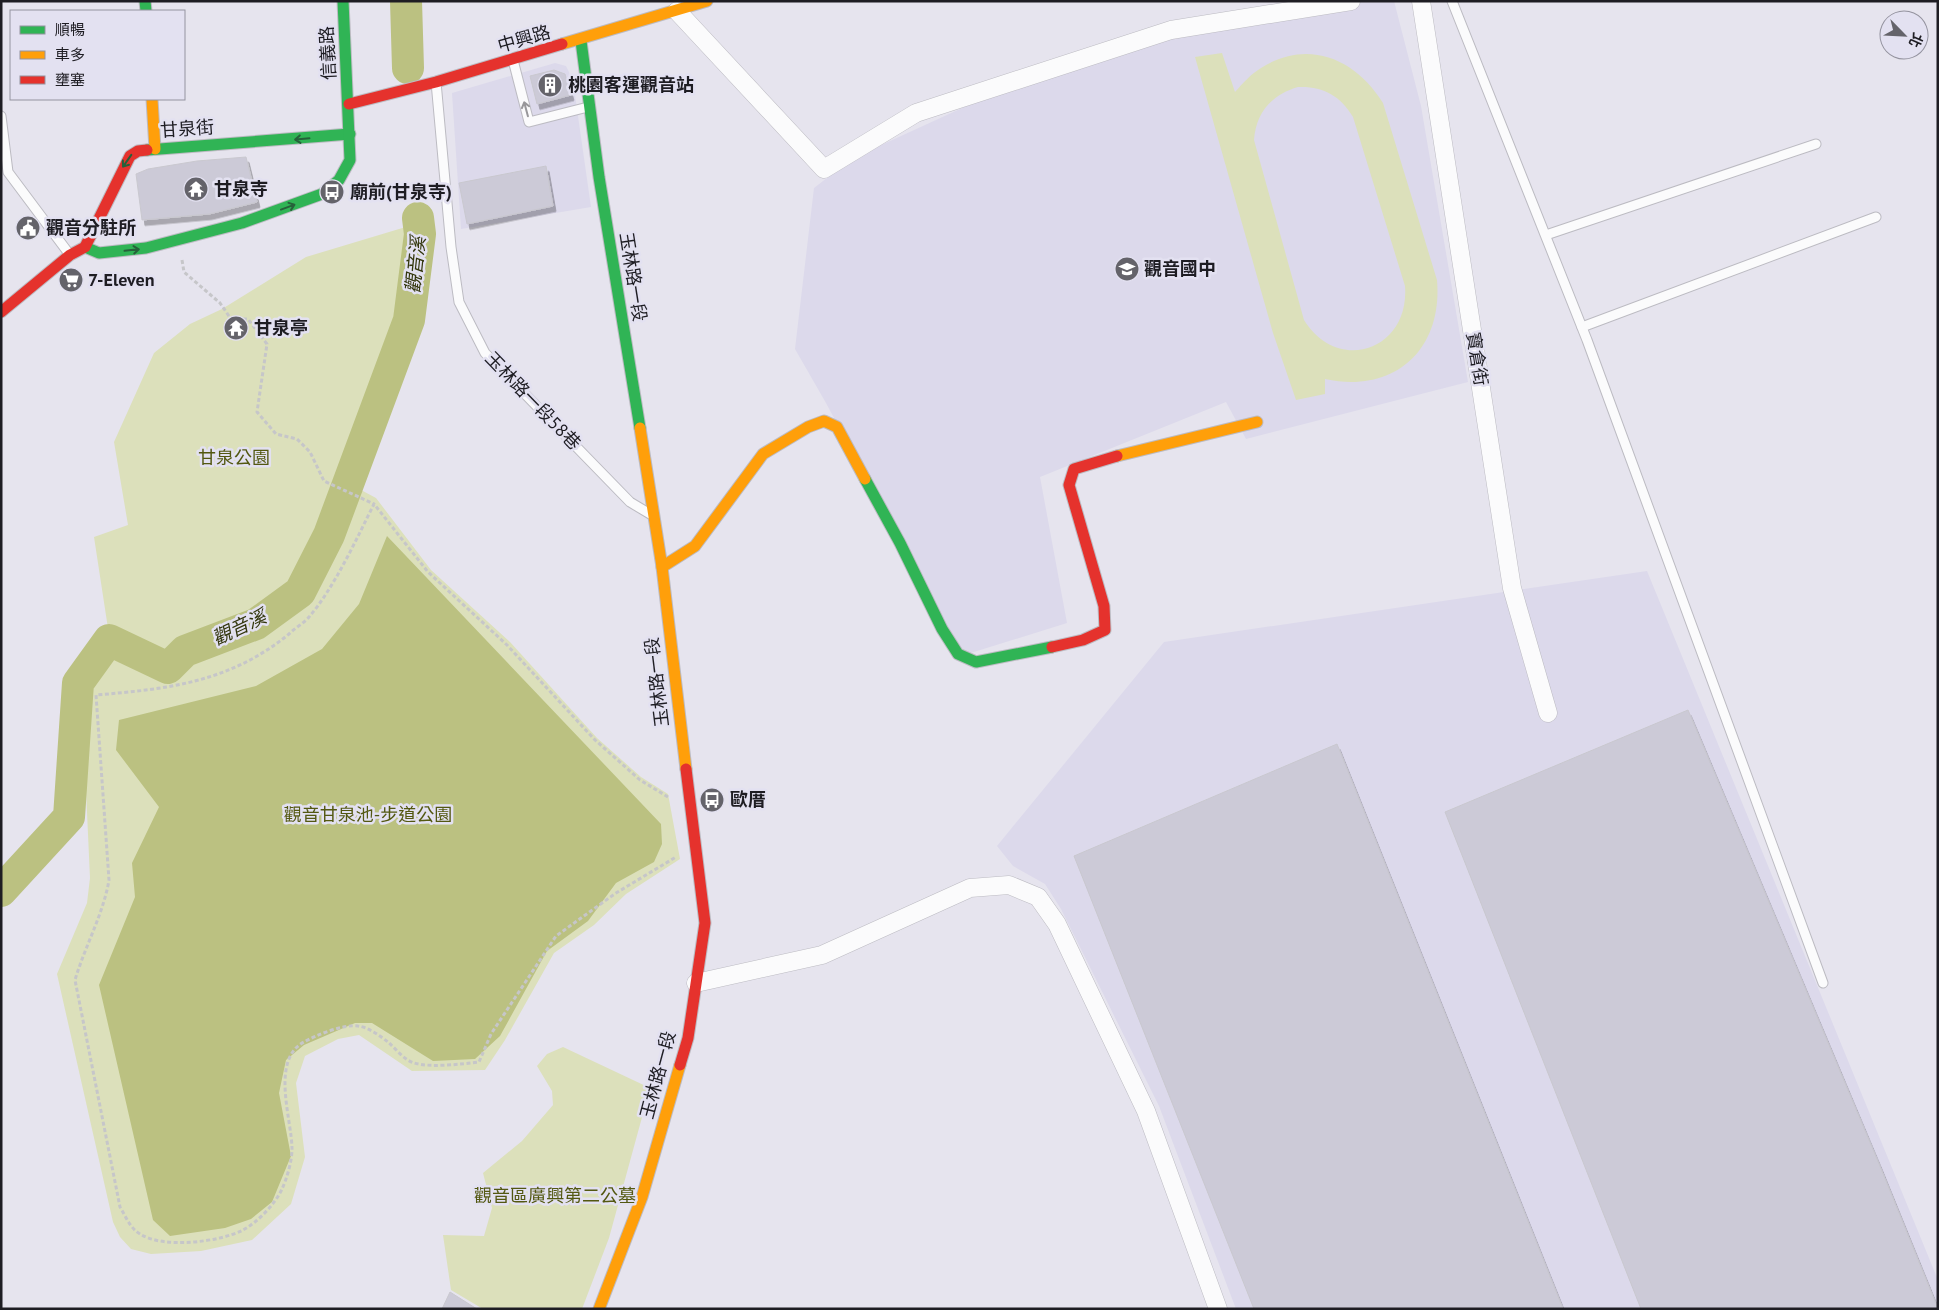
<svg xmlns="http://www.w3.org/2000/svg" width="1939" height="1310" viewBox="0 0 1939 1310" font-family="'PT Sans','Noto Sans TC',sans-serif">
<defs>
<filter id="shadow"><feDropShadow dx="3" dy="5.5" stdDeviation="0" flood-color="#0004"/></filter>
</defs>
<rect width="100%" height="100%" fill="#e6e4ee"/>
<g fill="#dcd9eb">
<path d="M1293 1H1394L1421 106 1468 382 1246 439 1226 402 1040 477 1067 623 961 656 826 403 795 349 814 188 853 158 1008 87 1164 23Z"/>
<path d="M555 63 566 66 569 72 575 95 591 207 461 229 452 93Z"/>
<path d="M1647 571 1938 1280V1309H1236L1159 1106 1061 909 1045 884 1013 866 997 846 1164 642Z"/>
</g>
<g fill="#dce0bb" fill-rule="evenodd">
<path d="M1222 53 1235 92C1243 83 1251 74 1261 68 1308 38 1356 59 1383 103L1437 280C1443 350 1394 394 1325 379V394L1296 400 1273 333 1195 57ZM1298 87C1322 86 1340 95 1353 117L1405 286C1410 350 1338 375 1304 320L1254 140C1256 113 1271 95 1298 87Z"/>
<path d="M419 223 409 320 348 483 376 498 431 570 510 642 597 738 641 777 668 794 680 859 626 894 594 925 554 953 505 1040 485 1070 412 1071 359 1035 338 1039 305 1056 296 1083 305 1157 291 1204 252 1240 201 1251 151 1254 131 1249 120 1237 113 1222 57 974 87 903 90 878 82 702 72 679 104 633 109 635 94 537 128 525 114 442 154 353 190 324 222 309 306 257Z"/>
<path d="M563 1047 650 1088 609 1238 582 1309H483L451 1290 443 1235 484 1236 492 1208 483 1173 522 1141 553 1105 552 1091 537 1066 547 1054Z"/>
</g>
<path fill="#bbc181" d="M387 536 661 824 662 844 654 862 616 883 588 921 547 951 500 1036 475 1059 433 1061 372 1023H355L304 1045 286 1060 279 1093 291 1156 272 1202 251 1219 225 1228 170 1236 153 1220 99 985 135 897 132 863 159 807 116 750 119 720 256 686 322 649 359 604Z"/>
<g fill="none" stroke-linecap="round" stroke-linejoin="round">
<g stroke="#bbc181" stroke-width="32">
<path d="M406 1 408 68"/>
<path d="M1 891 69 817 78 683 109 640 168 668 185 651 256 624 300 592 329 535 409 320 420 234 418 218"/>
</g>
</g>
<g fill="#cccad7" stroke="#c9c8cf" filter="url(#shadow)">
<path d="M554 70 565 74 571 95 537 104 530 76Z"/>
<path d="M246 157 257 202 209 214 142 220 136 174 148 169 197 161Z"/>
<path d="M546 166 553 206 467 224 459 183Z"/>
<path d="M1688 710 1879 1164 1938 1309H1641L1445 812Z"/>
<path d="M1337 744 1563 1309H1254L1074 856Z"/>
<path d="M450 1292 477 1309H442Z"/>
</g>
<g fill="none" stroke-linecap="round" stroke-linejoin="round">
<defs>
<g id="lane">
<path d="M1452 1 1587 340 1823 983"/>
<path d="M513 60 529 122 588 107"/>
<path d="M436 82 451 247 459 302 485 353 630 502 650 514"/>
<path d="M1 116 8 172 70 255"/>
<path d="M1546 235 1816 144"/>
<path d="M1582 327 1876 217"/>
</g>
<g id="street">
<path d="M1421 1 1512 588 1548 713"/>
<path d="M677 11 824 169 916 113 1171 30 1351 1"/>
<path d="M696 983 822 955 970 888 1009 885 1038 897 1057 924 1146 1111 1218 1309"/>
</g>
<g id="fast">
<path d="M145 1 146 11"/>
<path d="M581 41 599 177 640 428"/>
<path d="M147 150 350 134"/>
<path d="M85 247 99 253 146 248 242 223 322 194 339 180 350 160 343 1"/>
<path d="M865 479 900 543 942 629 958 654 976 662 1052 647"/>
</g>
<g id="slow">
<path d="M562 44 707 1"/>
<path d="M152 99 155 149"/>
<path d="M640 428 662 567 686 769"/>
<path d="M1117 456 1257 422"/>
<path d="M662 567 695 546 763 454 808 427 824 421 837 427 865 479"/>
<path d="M599 1309 642 1197 680 1065"/>
</g>
<g id="jam">
<path d="M349 104 436 82 562 44"/>
<path d="M1 312 70 255 85 247 130 156 138 151 147 150"/>
<path d="M1052 647 1083 640 1105 630 1104 606 1069 485 1074 469 1117 456"/>
<path d="M680 1065 688 1038 705 923 686 769"/>
</g>
</defs>
<use href="#lane" stroke="#bcbbc2" stroke-width="11"/>
<use href="#street" stroke="#bcbbc2" stroke-width="19"/>
<use href="#fast" stroke="#bcbbc2" stroke-width="13"/>
<use href="#slow" stroke="#bcbbc2" stroke-width="13"/>
<use href="#jam" stroke="#bcbbc2" stroke-width="13"/>
<g stroke="#c6c6c9" stroke-width="3" stroke-dasharray="4 2.5" stroke-linecap="butt">
<path d="M182 260 184 272 220 303 231 319H248L267 344 257 412 276 434 297 439 310 452 324 481 374 504"/>
<path d="M668 797 640 780 595 740 507 645 428 572 374 504C357 538 334 588 309 617 304 623 295 628 289 634 230 682 169 689 96 695L109 880C103 915 85 946 75 980L120 1207C126 1217 130 1228 140 1234 163 1249 220 1242 243 1230 258 1222 275 1204 282 1189 287 1178 292 1161 292 1149 292 1120 270 1060 304 1042 316 1035 344 1024 358 1026 368 1027 380 1036 388 1042 396 1049 404 1060 414 1063 432 1068 461 1064 479 1062L491 1034 556 936 616 893 676 857"/>
</g>
<use href="#lane" stroke="#fbfbfc" stroke-width="9"/>
<use href="#street" stroke="#fbfbfc" stroke-width="18"/>
<use href="#fast" stroke="#30b455" stroke-width="11"/>
<use href="#slow" stroke="#ff9f0a" stroke-width="11"/>
<use href="#jam" stroke="#e5322d" stroke-width="11"/>
</g>
<defs><path id="oneway-shaft" d="M-6 0H5M1.5-3L5.5 0L1.5 3" fill="none" stroke-width="1.6" stroke-linecap="round" stroke-linejoin="round" transform="scale(1.25)"/></defs>
<use stroke="#98979a" href="#oneway-shaft" transform="translate(526 109) rotate(-105)"/>
<g stroke="#26613a">
<use href="#oneway-shaft" transform="translate(302 139) rotate(175)"/>
<use href="#oneway-shaft" transform="translate(127 161) rotate(125)"/>
<use href="#oneway-shaft" transform="translate(288 207) rotate(-20)"/>
<use href="#oneway-shaft" transform="translate(132 250) rotate(-6)"/>
</g>
<defs>
<symbol id="building-disc" viewBox="-11 -11 22 22"><circle r="9.5" fill="#64636a" stroke="#e3e1f1"/><path d="M-4-6H4V6H1V3H-1V6H-4ZM-2.5-4.3h1.7v1.8h-1.7ZM.8-4.3h1.7v1.8H.8ZM-2.5-1h1.7V.8h-1.7ZM.8-1h1.7V.8H.8Z" fill="#fff"/></symbol>
<symbol id="temple-disc" viewBox="-11 -11 22 22"><circle r="9.5" fill="#64636a" stroke="#e3e1f1"/><path d="M0-6L5-2H3V0L6.5 2.5H4V6H1.5V3h-3V6H-4V2.5H-6.5L-3 0V-2H-5Z" fill="#fff"/></symbol>
<symbol id="bus-disc" viewBox="-11 -11 22 22"><circle r="9.5" fill="#64636a" stroke="#e3e1f1"/><path d="M-5-6H5V4H4V6H2V4H-2V6H-4V4H-5ZM-3.5-4V0h7V-4ZM-3.5 1.2v1.5H-2V1.2ZM2 1.2v1.5H3.5V1.2Z" fill="#fff"/></symbol>
<symbol id="civic-disc" viewBox="-11 -11 22 22"><circle r="9.5" fill="#64636a" stroke="#e3e1f1"/><path d="M-.6-6.5H3V-4.5H.6V-3L4-1V1h2V6H-6V1h2V-1L-.6-3ZM-1.2 2.5V6h2.4V2.5Z" fill="#fff"/></symbol>
<symbol id="school-disc" viewBox="-11 -11 22 22"><circle r="9.5" fill="#64636a" stroke="#e3e1f1"/><path d="M0-5L7-2L0 1L-7-2ZM-4 1L0 2.5L4 1V4Q0 6-4 4Z" fill="#fff"/></symbol>
<symbol id="supermarket-disc" viewBox="-11 -11 22 22"><circle r="9.5" fill="#64636a" stroke="#e3e1f1"/><path d="M-6-5.5h2.5l.6 2H6L4.5 2H-2.5L-4.4-4H-6ZM-1.5 3.2a1.3 1.3 0 1 0 .1 0ZM3 3.2a1.3 1.3 0 1 0 .1 0Z" fill="#fff"/></symbol>
</defs>
<g fill-rule="evenodd">
<use href="#building-disc" x="536" y="71" width="28" height="28"/>
<use href="#temple-disc" x="182" y="175" width="28" height="28"/>
<use href="#bus-disc" x="318" y="178" width="28" height="28"/>
<use href="#civic-disc" x="14" y="214" width="28" height="28"/>
<use href="#school-disc" x="1113" y="255" width="28" height="28"/>
<use href="#supermarket-disc" x="57" y="266" width="28" height="28"/>
<use href="#temple-disc" x="222" y="314" width="28" height="28"/>
<use href="#bus-disc" x="698" y="786" width="28" height="28"/>
</g>
<g text-anchor="middle" stroke-width="5" stroke-linejoin="round" paint-order="stroke">
<g font-size="18" fill="#1e1d23" stroke="#e3e1f1">
<text transform="translate(524 39) rotate(-16)" y="6">中興路</text>
<text transform="translate(328 53) rotate(-93)" y="6">信義路</text>
<text transform="translate(187 129) rotate(-4)" y="6">甘泉街</text>
<text transform="translate(633 277) rotate(81)" y="6">玉林路一段</text>
<text transform="translate(1477 359) rotate(81)" y="6">寶倉街</text>
<text transform="translate(533 401) rotate(46)" y="6">玉林路一段58巷</text>
<text transform="translate(657 682) rotate(-97)" y="6">玉林路一段</text>
<text transform="translate(658 1075) rotate(-75)" y="6">玉林路一段</text>
</g>
<g font-size="18" font-weight="bold" fill="#1e1d23" stroke="#e3e1f1" text-anchor="start">
<text x="568" y="91">桃園客運觀音站</text>
<text x="214" y="195">甘泉寺</text>
<text x="350" y="198">廟前(甘泉寺)</text>
<text x="46" y="234">觀音分駐所</text>
<text x="1144" y="275">觀音國中</text>
<text x="88" y="286">7-Eleven</text>
<text x="254" y="334">甘泉亭</text>
<text x="730" y="806">歐厝</text>
</g>
<g font-size="18" fill="#535811" stroke="#e3e1f1">
<text x="234" y="464">甘泉公園</text>
<text x="368" y="821">觀音甘泉池-步道公園</text>
<text x="555" y="1202">觀音區廣興第二公墓</text>
</g>
<g font-size="19" font-style="italic" fill="#32360c" stroke="#e3e1f1">
<text transform="translate(415 265) rotate(-84)" y="7">觀音溪</text>
<text transform="translate(239 627) rotate(-25)" y="7">觀音溪</text>
</g>
</g>
<rect width="1939" height="1310" fill="none" stroke="#1e1d23" stroke-width="5"/>
<rect x="10" y="10" width="175" height="90" fill="#e3e1f1" stroke="#94939f"/>
<rect x="20" y="26" width="25" height="8" fill="#30b455" stroke="#94939f"/>
<text x="55" y="35" font-size="15" fill="#1e1d23">順暢</text>
<rect x="20" y="51" width="25" height="8" fill="#ff9f0a" stroke="#94939f"/>
<text x="55" y="60" font-size="15" fill="#1e1d23">車多</text>
<rect x="20" y="76" width="25" height="8" fill="#e5322d" stroke="#94939f"/>
<text x="55" y="85" font-size="15" fill="#1e1d23">壅塞</text>
<g transform="translate(1904 35) rotate(114)"><circle r="24" fill="#e3e1f1" stroke="#94939f"/>
<path d="M0-4L9 19L0 12L-9 19Z" fill="#64636a"/>
<text y="-8" font-size="14" font-weight="bold" text-anchor="middle" fill="#1e1d23">北</text>
</g>
</svg>
